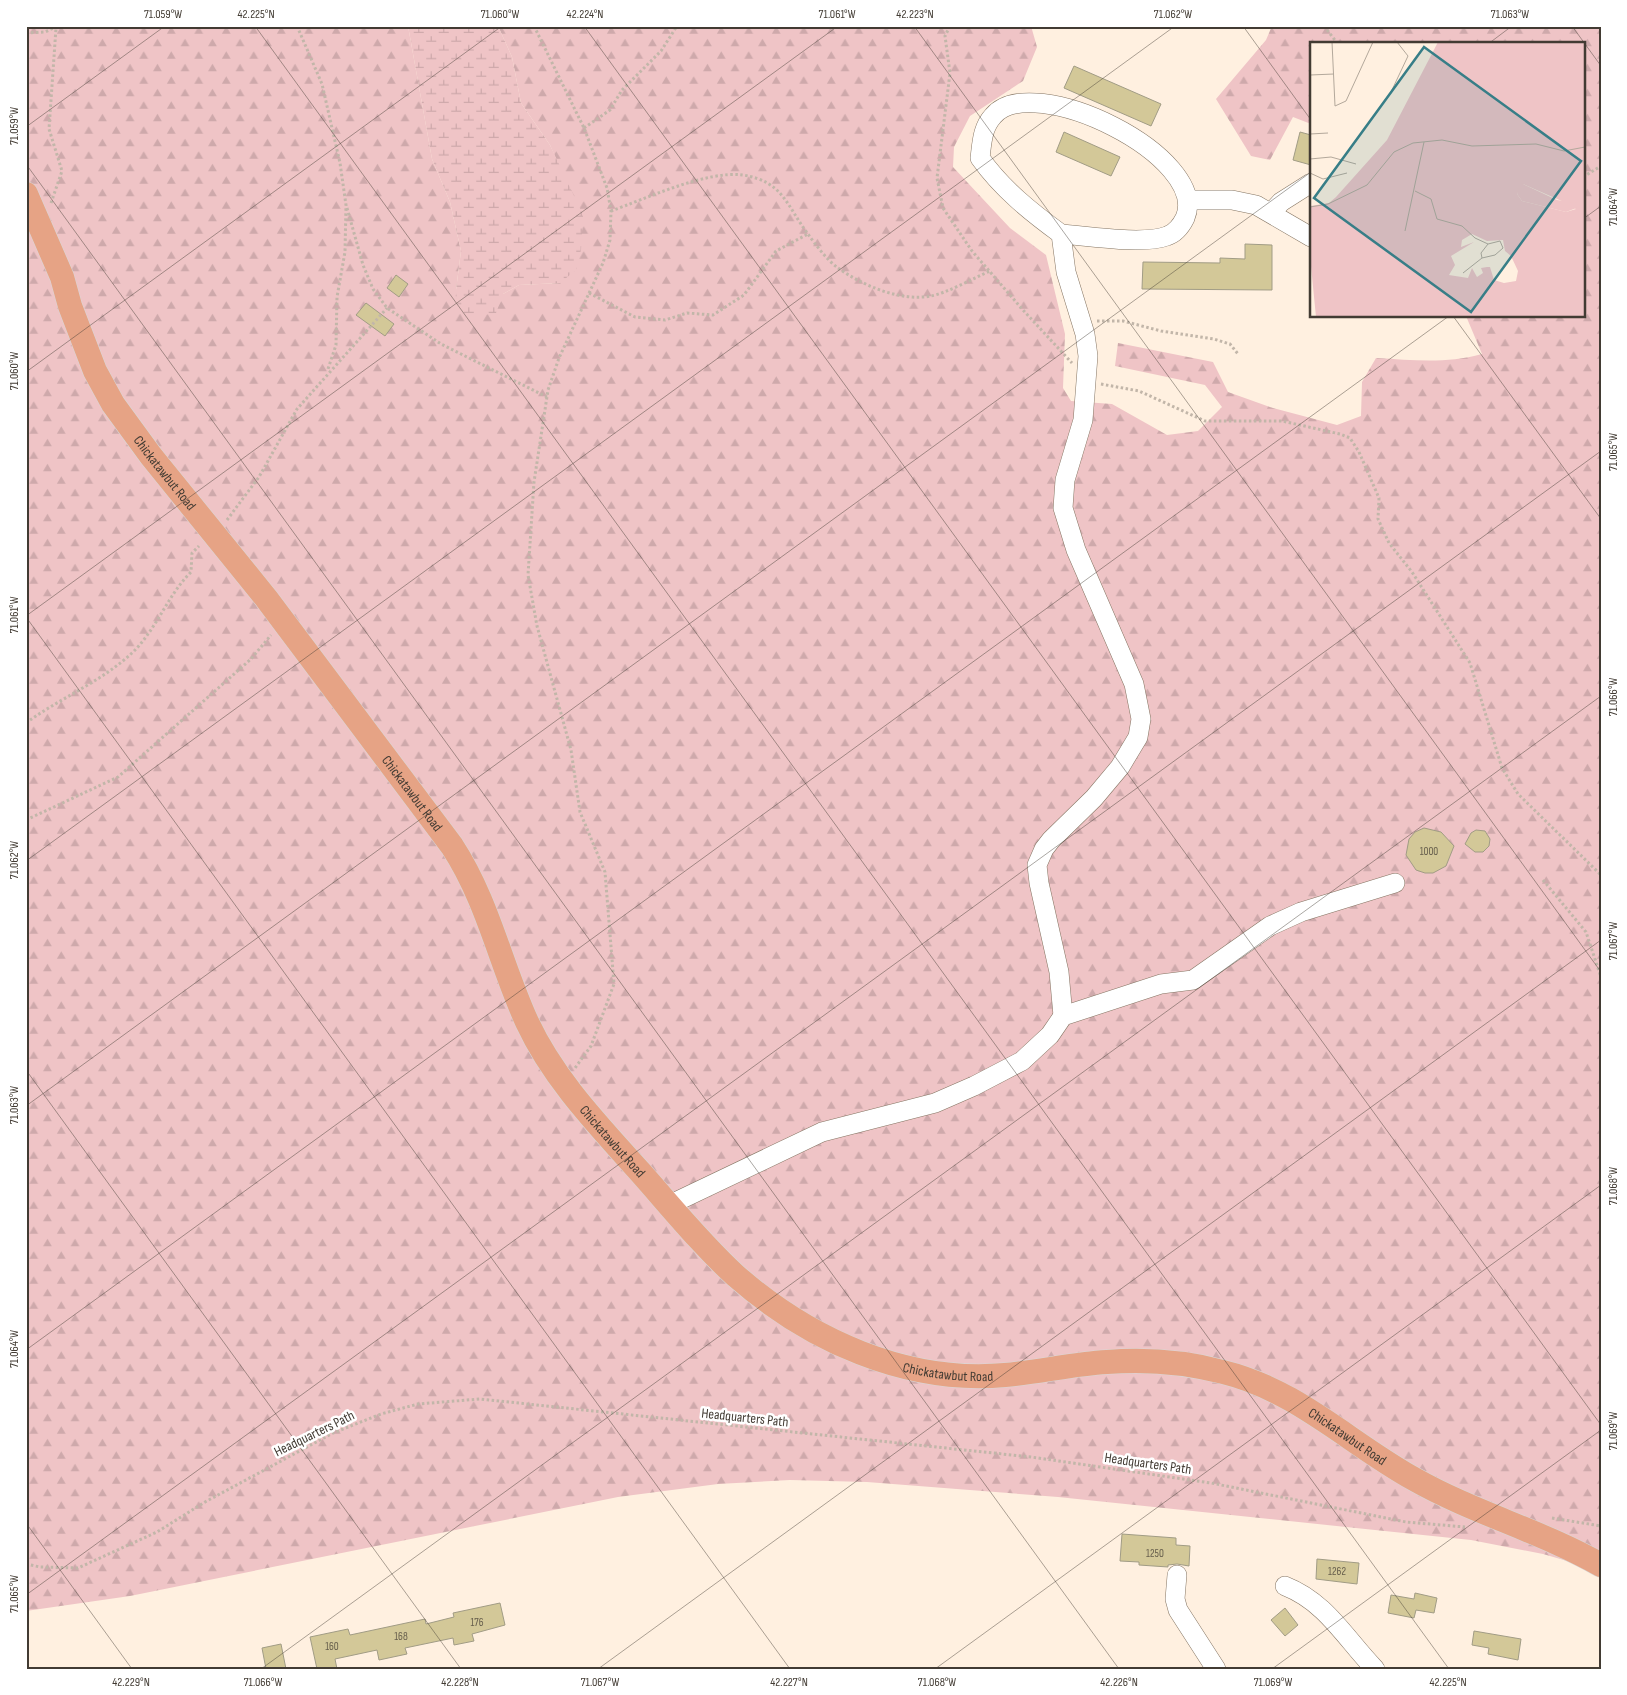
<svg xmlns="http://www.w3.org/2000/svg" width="1627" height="1695" viewBox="0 0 1627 1695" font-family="'Sofia Sans Condensed',sans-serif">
<defs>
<pattern id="forest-firs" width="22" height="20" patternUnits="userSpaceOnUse" patternTransform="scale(1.25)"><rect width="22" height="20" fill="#efc4c6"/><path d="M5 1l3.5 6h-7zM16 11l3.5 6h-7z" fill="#cea9ab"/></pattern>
<pattern id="wetland-marsh" width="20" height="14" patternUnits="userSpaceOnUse" patternTransform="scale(1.25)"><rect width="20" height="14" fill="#efc4c6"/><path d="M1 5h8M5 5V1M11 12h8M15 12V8" fill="none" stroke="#cea9ab"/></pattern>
</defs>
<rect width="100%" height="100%" fill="#fff0e0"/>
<path fill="url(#forest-firs)" d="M26 26H408L432 159 450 202 461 251 456 290 503 294 519 285 560 283 563 175 550 145 521 103 512 57 498 26H1031L1037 47 1023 81 970 116 954 147 953 167 1010 228 1046 255 1065 334 1063 388 1071 401 1112 404 1167 435 1198 431 1222 407 1205 385 1115 366 1118 343 1213 362 1228 392 1273 408 1337 425 1361 416 1362 382 1376 358C1414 360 1445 364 1482 354L1466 316H1583V44H1311V124L1293 117 1270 160 1251 156 1216 99 1266 40 1272 26H1601V1575L1574 1563 1543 1554 1471 1540 1058 1497 867 1482 790 1480 718 1484 618 1497 130 1596 26 1611Z"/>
<path fill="url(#wetland-marsh)" d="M408 26H498L512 57 521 103 550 145 583 215 581 250 576 270 560 283 519 285 503 294 496 313 464 318 458 309 456 290 461 251 450 202 432 159Z"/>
<g fill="#d3c898" stroke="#a19c85">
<path d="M1074 66 1161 104 1151 126 1064 88Z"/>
<path d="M1064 132 1120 157 1111 176 1056 152Z"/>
<path d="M1300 132 1311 135V165L1293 160Z"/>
<path d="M1245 244 1272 245V290L1142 289 1143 262 1220 263V258L1245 259Z"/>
<path d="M396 275 408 284 399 297 387 288Z"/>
<path d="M366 303 394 324 385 336 356 315Z"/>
<path d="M1424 828 1441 832 1454 846 1446 866 1433 873H1425L1416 870 1406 855 1409 839 1415 832Z"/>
<path d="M1476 830 1485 831 1490 839 1489 846 1483 852H1475L1465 844 1471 833Z"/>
<path d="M1122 1534 1176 1538V1545L1190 1546 1189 1566 1177 1564 1168 1565V1567L1139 1565V1562L1120 1561Z"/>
<path d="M1317 1559 1359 1563 1357 1584 1316 1579Z"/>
<path d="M1415 1593 1437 1598 1434 1613 1416 1610 1414 1618 1388 1613 1391 1595 1414 1599Z"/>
<path d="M500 1603 505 1625 472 1634 474 1641 454 1645 453 1638 405 1648 407 1654 379 1660 377 1650 335 1659 337 1669H317L310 1637 348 1629 350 1635 425 1619 426 1624 454 1617 453 1613Z"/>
<path d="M1285 1608 1298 1625 1285 1636 1271 1620Z"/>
<path d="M1474 1631 1521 1639 1518 1660 1488 1654 1489 1648 1472 1645Z"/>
<path d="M281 1644 286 1669H266L262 1648Z"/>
</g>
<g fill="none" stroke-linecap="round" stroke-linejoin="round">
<defs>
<g id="minor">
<path d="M1188 200H1232L1256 205 1311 237"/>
<path d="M1271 213 1281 202 1311 183"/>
<path d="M1061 234C1031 212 1002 189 980 158 982 143 982 128 993 116 1032 69 1211 157 1185 218 1181 226 1176 233 1167 236 1143 245 1088 236 1061 234L1066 272 1085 334 1088 356 1083 420 1065 480 1063 508 1076 550 1134 684 1141 719 1138 737 1120 767 1094 798 1051 840 1044 849 1037 865 1039 883 1059 972 1063 1016"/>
<path d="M669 1205 822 1132 935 1103 974 1086 1022 1061 1050 1035 1063 1016 1161 984 1193 980 1270 926 1301 912 1395 883"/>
<path d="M1177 1575 1175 1599 1178 1610 1216 1669"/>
<path d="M1285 1586C1326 1602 1345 1638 1375 1669"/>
</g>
<g id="major">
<path id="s1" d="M26 194 62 277 70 306 95 371 113 404 151 456 266 598 452 846C488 901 500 963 527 1022 554 1080 599 1126 641 1173 672 1208 702 1245 736 1276 809 1340 906 1384 1005 1375 1039 1372 1073 1364 1107 1362 1146 1359 1185 1362 1223 1372 1297 1390 1349 1443 1414 1479 1474 1513 1541 1531 1601 1565"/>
</g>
</defs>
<use href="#minor" stroke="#857563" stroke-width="20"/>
<use href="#major" stroke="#d9d8d6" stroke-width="25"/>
<g stroke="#c2b6a9" stroke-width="3" stroke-dasharray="2.5 2.5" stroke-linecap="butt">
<path d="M297 26 322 84 340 163 346 205 345 252 337 297 336 345 328 369"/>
<path d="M534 26 584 128 607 188 611 211 610 240 603 263 559 358 548 390 534 482 528 575 537 626 571 750 580 812 605 872 614 984 591 1046 575 1068"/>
<path d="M950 26 945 36 950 73 937 178 943 208 972 251 1023 310 1072 363"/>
<path d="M1324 26 1338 44"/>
<path d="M26 33 45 32 58 26"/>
<path d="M584 128 610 110 622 90 661 51 677 26"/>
<path d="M1583 177 1601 166"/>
<path d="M51 203 62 171 49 129 56 28"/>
<path d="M347 208 363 265 373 289 387 308 441 344 547 397"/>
<path d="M611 211C645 199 707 170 743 175 784 182 786 205 808 234 815 244 827 260 838 268 862 285 900 302 931 296 947 293 974 278 990 271"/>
<path d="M589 293 635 317 665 320 687 313 713 315 744 295 776 251 808 234"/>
<path d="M1097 321H1123L1161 331 1214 339 1230 344 1238 354"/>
<path d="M1101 384 1139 391 1205 421H1282L1340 434 1350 438 1359 452 1379 498 1378 519 1389 543 1412 572 1470 663 1502 768 1518 794 1601 875"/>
<path d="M227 520 259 477 297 409 387 308"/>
<path d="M26 723C60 698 101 682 132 653 157 629 167 596 191 572L192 553 199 546"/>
<path d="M26 820 118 777 251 659 271 635"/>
<path d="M1543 880 1586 932 1601 977"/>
<path d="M1552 1518 1601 1526"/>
<path d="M26 1564 40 1567 78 1568 157 1532 205 1502 333 1433 381 1414 418 1404 480 1399 1031 1457 1211 1483 1406 1522 1465 1527"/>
</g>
<use href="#minor" stroke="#fff" stroke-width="19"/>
<use href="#major" stroke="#e6a385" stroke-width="24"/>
</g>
<path fill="none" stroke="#423b33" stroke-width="1" stroke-opacity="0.45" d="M255 26 1449 1669M584 26 1601 1425M914 26 1601 972M1243 26 1311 120M1572 26 1601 66M1488 44 1512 26M26 127 165 26M26 164 1119 1669M1583 219 1601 206M1453 316 1601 519M26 372 502 26M26 616 838 26M26 617 790 1669M26 861 1175 26M26 1070 461 1669M26 1106 1311 172M26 1350 1449 316M26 1523 132 1669M26 1595 1601 451M261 1669 1601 696M598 1669 1601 940M935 1669 1601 1185M1272 1669 1601 1430"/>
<g text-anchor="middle" stroke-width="5" stroke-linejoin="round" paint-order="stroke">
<g font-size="11" fill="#665e4c">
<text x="1429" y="855">1000</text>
<text x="1155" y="1557">1250</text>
<text x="1337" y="1575">1262</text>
<text x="477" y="1626">176</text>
<text x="401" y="1640">168</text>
<text x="332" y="1650">160</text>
</g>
<g font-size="14" fill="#423b33" stroke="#fff">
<text dy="5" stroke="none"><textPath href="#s1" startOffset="314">Chickatawbut Road</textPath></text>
<text dy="5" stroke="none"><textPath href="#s1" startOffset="719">Chickatawbut Road</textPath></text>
<text dy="5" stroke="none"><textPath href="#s1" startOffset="1124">Chickatawbut Road</textPath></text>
<text dy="5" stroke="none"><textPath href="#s1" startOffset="1544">Chickatawbut Road</textPath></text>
<text transform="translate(745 1417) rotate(6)" y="5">Headquarters Path</text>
<text transform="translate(314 1433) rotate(-26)" y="5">Headquarters Path</text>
<text dy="5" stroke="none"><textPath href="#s1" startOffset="1962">Chickatawbut Road</textPath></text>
<text transform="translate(1148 1463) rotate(8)" y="5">Headquarters Path</text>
</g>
</g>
<g transform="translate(1310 42)">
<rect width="275" height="275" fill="#fff0e0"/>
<path d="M128 0H275V275H6L0 214V164L19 161 26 155 77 98ZM213 142 254 160 266 167 256 170 212 159 207 152ZM162 192 177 199 193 198 195 209 201 214 208 229 206 239 194 241 184 238 180 225H177L171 226 173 231 167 235 162 226 158 236 139 233 145 223 141 214 164 200 151 205 152 198Z" fill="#efc4c6" fill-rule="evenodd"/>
<path d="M211 141 247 158 267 161 269 165 256 170 212 159 207 152Z" fill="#efc4c6"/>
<path fill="none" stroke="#b3a89b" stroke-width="1" d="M22 0 25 64 36 59 63 0M0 33 24 32M81 50 98 14 87 0M0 92 18 91M0 117 21 115 46 122M0 131 13 137 37 131M105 149 121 157 127 177 152 184 165 196 178 202 171 211 172 216 185 213 193 206 190 199 178 202M0 165 18 162 57 143 84 110 103 101 132 98 162 104 226 102 254 109 275 105M95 189 114 100M153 231 172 216"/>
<path fill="#377e87" fill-opacity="0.15" stroke="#377e87" stroke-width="2.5" d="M114 5 271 119 161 270 4 156Z"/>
<rect width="275" height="275" fill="none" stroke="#423b33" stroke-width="2.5"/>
</g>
<rect width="1627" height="1695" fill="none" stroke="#ffffff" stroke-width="55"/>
<rect x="28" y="28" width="1572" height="1640" fill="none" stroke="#423b33" stroke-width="2"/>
<g font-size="12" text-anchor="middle" fill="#423b33">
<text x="163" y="18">71.059°W</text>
<text x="256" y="18">42.225°N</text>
<text x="500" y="18">71.060°W</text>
<text x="585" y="18">42.224°N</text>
<text x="837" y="18">71.061°W</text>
<text x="915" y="18">42.223°N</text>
<text x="1173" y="18">71.062°W</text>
<text x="1510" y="18">71.063°W</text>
<text transform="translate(14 126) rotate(-90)" y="4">71.059°W</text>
<text transform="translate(1613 207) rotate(-90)" y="4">71.064°W</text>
<text transform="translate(14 371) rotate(-90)" y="4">71.060°W</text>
<text transform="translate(1613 452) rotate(-90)" y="4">71.065°W</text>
<text transform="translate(14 615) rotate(-90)" y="4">71.061°W</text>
<text transform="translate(1613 697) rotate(-90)" y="4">71.066°W</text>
<text transform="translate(14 860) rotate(-90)" y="4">71.062°W</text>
<text transform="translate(1613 941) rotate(-90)" y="4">71.067°W</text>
<text transform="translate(14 1105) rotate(-90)" y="4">71.063°W</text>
<text transform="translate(1613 1186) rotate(-90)" y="4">71.068°W</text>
<text transform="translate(14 1349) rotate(-90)" y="4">71.064°W</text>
<text transform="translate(1613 1431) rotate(-90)" y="4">71.069°W</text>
<text transform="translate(14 1594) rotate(-90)" y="4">71.065°W</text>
<text x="131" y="1686">42.229°N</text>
<text x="263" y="1686">71.066°W</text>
<text x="460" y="1686">42.228°N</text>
<text x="600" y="1686">71.067°W</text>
<text x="789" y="1686">42.227°N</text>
<text x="937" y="1686">71.068°W</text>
<text x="1119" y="1686">42.226°N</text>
<text x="1273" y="1686">71.069°W</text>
<text x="1448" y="1686">42.225°N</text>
</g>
</svg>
